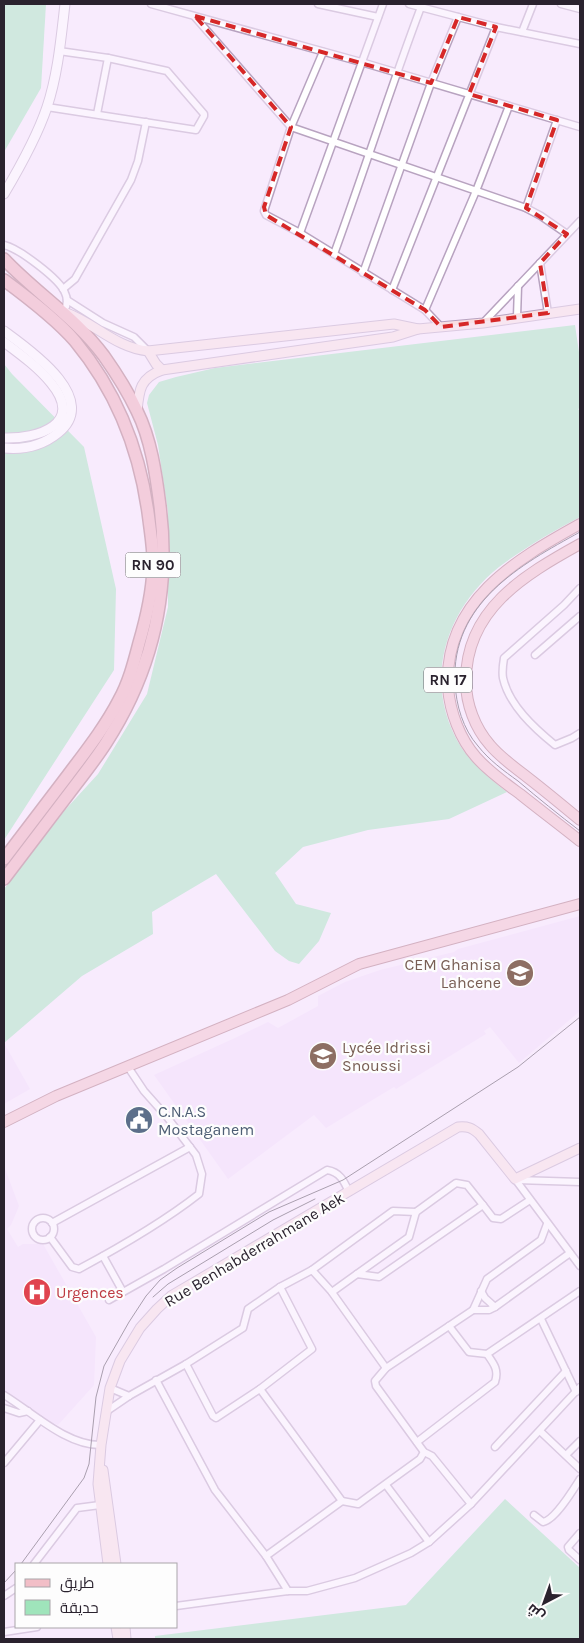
<svg xmlns="http://www.w3.org/2000/svg" width="584" height="1643" viewBox="0 0 584 1643" font-family="Karla,Cairo,sans-serif">
<rect width="100%" height="100%" fill="#f8ebfd"/>
<g fill="#f2ddfb">
<path d="M580 916V1011L519 1063 490 1027 484 1031 486 1034 396 1089 394 1087 326 1128 314 1115 228 1179 154 1075 237 1037 268 1022 278 1028 318 1006V996L345 982 380 970 454 952 458 949Z"/>
<path d="M4 1043 30 1089 4 1104Z"/>
<path d="M4 1166 19 1206 11 1225 7 1229 18 1247 23 1244H43L96 1337 94 1385 58 1425 48 1421 4 1395Z"/>
</g>
<g fill="#9fe4bb">
<path d="M4 4H46L41 88 4 152Z"/>
<path d="M575 325 580 359V408L578 409 580 411V517C552 532 524 548 499 567 444 611 422 684 461 747 473 765 490 779 507 792L449 819 368 830 303 847 275 873 296 904 331 913 319 941 299 964 289 961 275 951 216 874 152 912 153 934 82 976 4 1043V889L65 810 98 774 147 694 168 607V512L158 445 147 403 149 395 159 382 176 377 215 368Z"/>
<path d="M4 364 12 374 84 447 116 589 114 670 4 840Z"/>
<path d="M505 1499 580 1568V1639H155V1636L406 1605Z"/>
</g>
<g fill="none" stroke-linecap="round" stroke-linejoin="round">
<defs>
<g id="minor">
<path d="M151 4 361 62 580 127"/>
<path d="M318 4 378 17"/>
<path d="M409 4 496 27 580 44"/>
<path d="M561 4 580 9"/>
<path d="M195 17 291 127 526 208 541 216 567 234"/>
<path d="M522 32 533 4"/>
<path d="M323 52 291 127 264 211 266 215 300 233 425 310 441 327"/>
<path d="M47 107 196 130 204 116V114L167 71 108 58 59 51"/>
<path d="M97 114 108 58"/>
<path d="M526 208 557 120"/>
<path d="M300 233 383 4"/>
<path d="M4 245C18 248 60 279 65 293 68 299 67 306 64 312"/>
<path d="M334 254C364 172 390 89 421 7"/>
<path d="M540 263 548 313"/>
<path d="M363 273 431 83 458 17"/>
<path d="M63 289 75 279 131 180 138 161 146 122"/>
<path d="M392 290 496 27"/>
<path d="M67 300 103 323 134 337 148 351"/>
<path d="M425 310 476 191 509 106"/>
<path d="M517 317 518 286"/>
<path d="M483 323 580 221"/>
<path d="M580 588 564 605 504 658C503 664 502 672 503 678 509 705 534 728 555 745L572 738 580 733"/>
<path d="M535 655 580 616"/>
<path d="M515 1179 580 1266"/>
<path d="M517 1180 580 1182"/>
<circle cx="43" cy="1229" r="11"/>
<path d="M52 1223 190 1147"/>
<path d="M50 1237 72 1267 79 1269C120 1247 162 1223 199 1194L202 1174 196 1155 167 1117 144 1091 128 1067"/>
<path d="M103 1256 123 1292"/>
<path d="M312 1270 393 1211 416 1212"/>
<path d="M357 1274 409 1237 416 1212 456 1183 467 1185 483 1205"/>
<path d="M280 1287 312 1270 331 1291 386 1368"/>
<path d="M481 1291 485 1298 495 1307"/>
<path d="M332 1292 357 1274 379 1277 483 1205 493 1218 501 1219 530 1200"/>
<path d="M109 1300 164 1269 327 1170C340 1172 344 1181 349 1192"/>
<path d="M473 1310 487 1279 541 1240 547 1224"/>
<path d="M541 1319 576 1392"/>
<path d="M449 1326 469 1352 487 1354"/>
<path d="M186 1364 213 1416 216 1418 260 1389"/>
<path d="M156 1380 215 1490 266 1556 288 1591"/>
<path d="M110 1388 129 1396"/>
<path d="M4 1395C32 1412 67 1446 101 1445"/>
<path d="M4 1408 19 1413 28 1411"/>
<path d="M107 1411 129 1396 186 1364 243 1328 248 1309 280 1287 312 1349 260 1389 342 1501 358 1504 420 1459 424 1452"/>
<path d="M540 1431 580 1469"/>
<path d="M417 1442 495 1382C499 1370 494 1364 487 1354L580 1291"/>
<path d="M495 1447 566 1371"/>
<path d="M566 1455 580 1441"/>
<path d="M4 1463 40 1420"/>
<path d="M386 1485 429 1542"/>
<path d="M471 1504 432 1456 424 1452 376 1386 375 1381 386 1368 473 1310H489L495 1307 570 1253"/>
<path d="M534 1515 543 1522C555 1520 573 1490 580 1479"/>
<path d="M580 1533 568 1547 569 1550 580 1560"/>
<path d="M266 1556 342 1501"/>
<path d="M34 1564 77 1508 100 1505"/>
<path d="M4 1596 16 1588"/>
<path d="M176 1606 288 1591H307L355 1578 411 1553 429 1542 471 1504 580 1387"/>
<path d="M4 1632 37 1627"/>
</g>
<g id="tertiary">
<path d="M4 194C20 167 37 137 47 107 58 74 61 38 65 4"/>
<path d="M4 331C30 350 101 399 58 433 42 446 24 450 4 448"/>
<path d="M4 342C20 354 38 367 51 383 85 424 38 439 4 438"/>
</g>
<g id="secondary">
<path d="M67 313C95 324 117 348 148 351L394 324 418 329"/>
<path d="M148 351 156 364 162 370"/>
<path d="M137 411C139 390 140 378 162 370L393 337 418 329 483 323 580 309"/>
<path d="M103 1470 116 1564"/>
<path d="M108 1564 98 1484 101 1445 110 1388 120 1361 140 1328 157 1309 171 1296 458 1127C468 1126 472 1128 479 1134L515 1179 580 1148"/>
<path d="M116 1627 118 1639"/>
<path d="M125 1627 126 1639"/>
</g>
<g id="primary">
<path d="M580 524C515 560 443 602 448 688 450 712 460 739 476 757 489 772 505 783 520 794 540 810 560 825 580 841"/>
<path d="M580 544C524 575 465 610 466 682 466 704 475 728 490 745 500 757 514 767 527 777 545 791 562 805 580 820"/>
<path d="M4 1122 56 1096 288 1000 359 964 580 904"/>
</g>
<g id="trunk">
<path d="M4 259C36 293 75 317 104 356 116 373 128 392 137 411 151 439 156 474 160 506 171 592 153 670 106 743 97 757 87 770 77 783 53 815 28 847 4 879"/>
<path d="M4 280C27 297 57 320 75 341 118 393 141 454 149 520 151 536 154 553 153 569 152 594 146 619 139 643 134 662 129 682 119 700 105 727 86 751 68 775 47 803 25 831 4 859"/>
</g>
</defs>
<use href="#minor" stroke="#b8a3c0" stroke-width="9"/>
<use href="#tertiary" stroke="#b8a3c0" stroke-width="11"/>
<use href="#secondary" stroke="#b8a3c0" stroke-width="11"/>
<use href="#primary" stroke="#a76b79" stroke-width="12"/>
<use href="#trunk" stroke="#a76b79" stroke-width="14"/>
<use href="#minor" stroke="#fff" stroke-width="6"/>
<use href="#tertiary" stroke="#fff" stroke-width="9"/>
<use href="#secondary" stroke="#f9dfe3" stroke-width="9"/>
<use href="#primary" stroke="#f2bec7" stroke-width="10"/>
<use href="#trunk" stroke="#eea8b4" stroke-width="11"/>
<g stroke="#4b424f" stroke-width="1">
<path d="M580 532C520 565 451 603 455 683 456 705 463 729 478 746 489 760 504 771 518 781 538 798 559 815 580 831"/>
<path d="M153 1297 168 1284 273 1220 315 1199"/>
<path d="M21 1564 84 1478 89 1464 96 1397 104 1366 129 1322 146 1296 160 1280 177 1268 269 1212 343 1180 518 1067 580 1017"/>
<path d="M4 1583 16 1570"/>
</g>
</g>
<path d="M0 0H584V1643H0ZM195 16 431 83 458 17 496 27 469 94 557 120 526 208 567 234 540 263 548 313 441 327 425 310 266 215 264 207 291 127Z" fill="#f8ebfd" fill-opacity=".55" fill-rule="evenodd"/>
<path fill="none" stroke="#d62828" stroke-width="4" stroke-dasharray="10 6" stroke-linejoin="round" d="M195 16 431 83 458 17 496 27 469 94 557 120 526 208 567 234 540 263 548 313 441 327 425 310 266 215 264 207 291 127Z"/>
<defs>
<symbol id="school-disc" viewBox="-11 -11 22 22"><circle r="9.5" fill="#8d6e63" stroke="#fdfdfd"/><path d="M0-5L7-2L0 1L-7-2ZM-4 1L0 2.5L4 1V4Q0 6-4 4Z" fill="#fff"/></symbol>
<symbol id="civic-disc" viewBox="-11 -11 22 22"><circle r="9.5" fill="#5c6f8a" stroke="#fdfdfd"/><path d="M-.6-6.5H3V-4.5H.6V-3L4-1V1h2V6H-6V1h2V-1L-.6-3ZM-1.2 2.5V6h2.4V2.5Z" fill="#fff"/></symbol>
<symbol id="hospital-disc" viewBox="-11 -11 22 22"><circle r="9.5" fill="#e0444e" stroke="#fdfdfd"/><path d="M-5-5h3v3.5h4V-5h3V5h-3V1.5h-4V5h-3Z" fill="#fff"/></symbol>
</defs>
<g fill-rule="evenodd">
<use href="#school-disc" x="504" y="957" width="32" height="32"/>
<use href="#school-disc" x="307" y="1040" width="32" height="32"/>
<use href="#civic-disc" x="123" y="1104" width="32" height="32"/>
<use href="#hospital-disc" x="21" y="1276" width="32" height="32"/>
</g>
<g text-anchor="middle" stroke-width="4.5" stroke-linejoin="round" paint-order="stroke">
<g fill="#fdfdfd" stroke="#69646c" stroke-width="1">
<rect x="125.5" y="552.5" width="55" height="25" rx="4"/>
<rect x="424" y="667.5" width="48" height="25" rx="4"/>
</g>
<g font-size="15" font-weight="bold" fill="#2a222e">
<text x="153" y="570">RN 90</text>
<text x="448" y="685">RN 17</text>
</g>
<g font-size="16" fill="#785e54" stroke="#fdfdfd" text-anchor="end">
<text x="501" y="970">CEM Ghanisa<tspan x="501" dy="18">Lahcene</tspan></text>
<text x="342" y="1053" text-anchor="start">Lycée Idrissi<tspan x="342" dy="18">Snoussi</tspan></text>
</g>
<g font-size="16" fill="#4e5e75" stroke="#fdfdfd" text-anchor="start">
<text x="158" y="1117">C.N.A.S<tspan x="158" dy="18">Mostaganem</tspan></text>
</g>
<g font-size="16" fill="#2a222e" stroke="#fdfdfd">
<text transform="translate(254 1249) rotate(-31)" y="6">Rue Benhabderrahmane Aek</text>
</g>
<g font-size="16" fill="#be3a42" stroke="#fdfdfd" text-anchor="start">
<text x="56" y="1298">Urgences</text>
</g>
</g>
<rect width="584" height="1643" fill="none" stroke="#2a222e" stroke-width="10"/>
<rect x="15" y="1563" width="162" height="65" fill="#fdfdfd" stroke="#a9a5aa"/>
<rect x="25" y="1579" width="25" height="8" fill="#f2bec7" stroke="#a9a5aa"/>
<text x="60" y="1588" font-size="15" fill="#2a222e">طريق</text>
<rect x="25" y="1600" width="25" height="15" fill="#9fe4bb" stroke="#a9a5aa"/>
<text x="60" y="1613" font-size="15" fill="#2a222e">حديقة</text>
<g transform="translate(544 1603) rotate(221)" stroke="#fdfdfd" stroke-width="4" paint-order="stroke">
<path d="M0-4L9 19L0 12L-9 19Z" fill="#2a222e"/>
<text y="-8" font-size="14" font-weight="bold" text-anchor="middle" fill="#2a222e">ش</text>
</g>
</svg>
